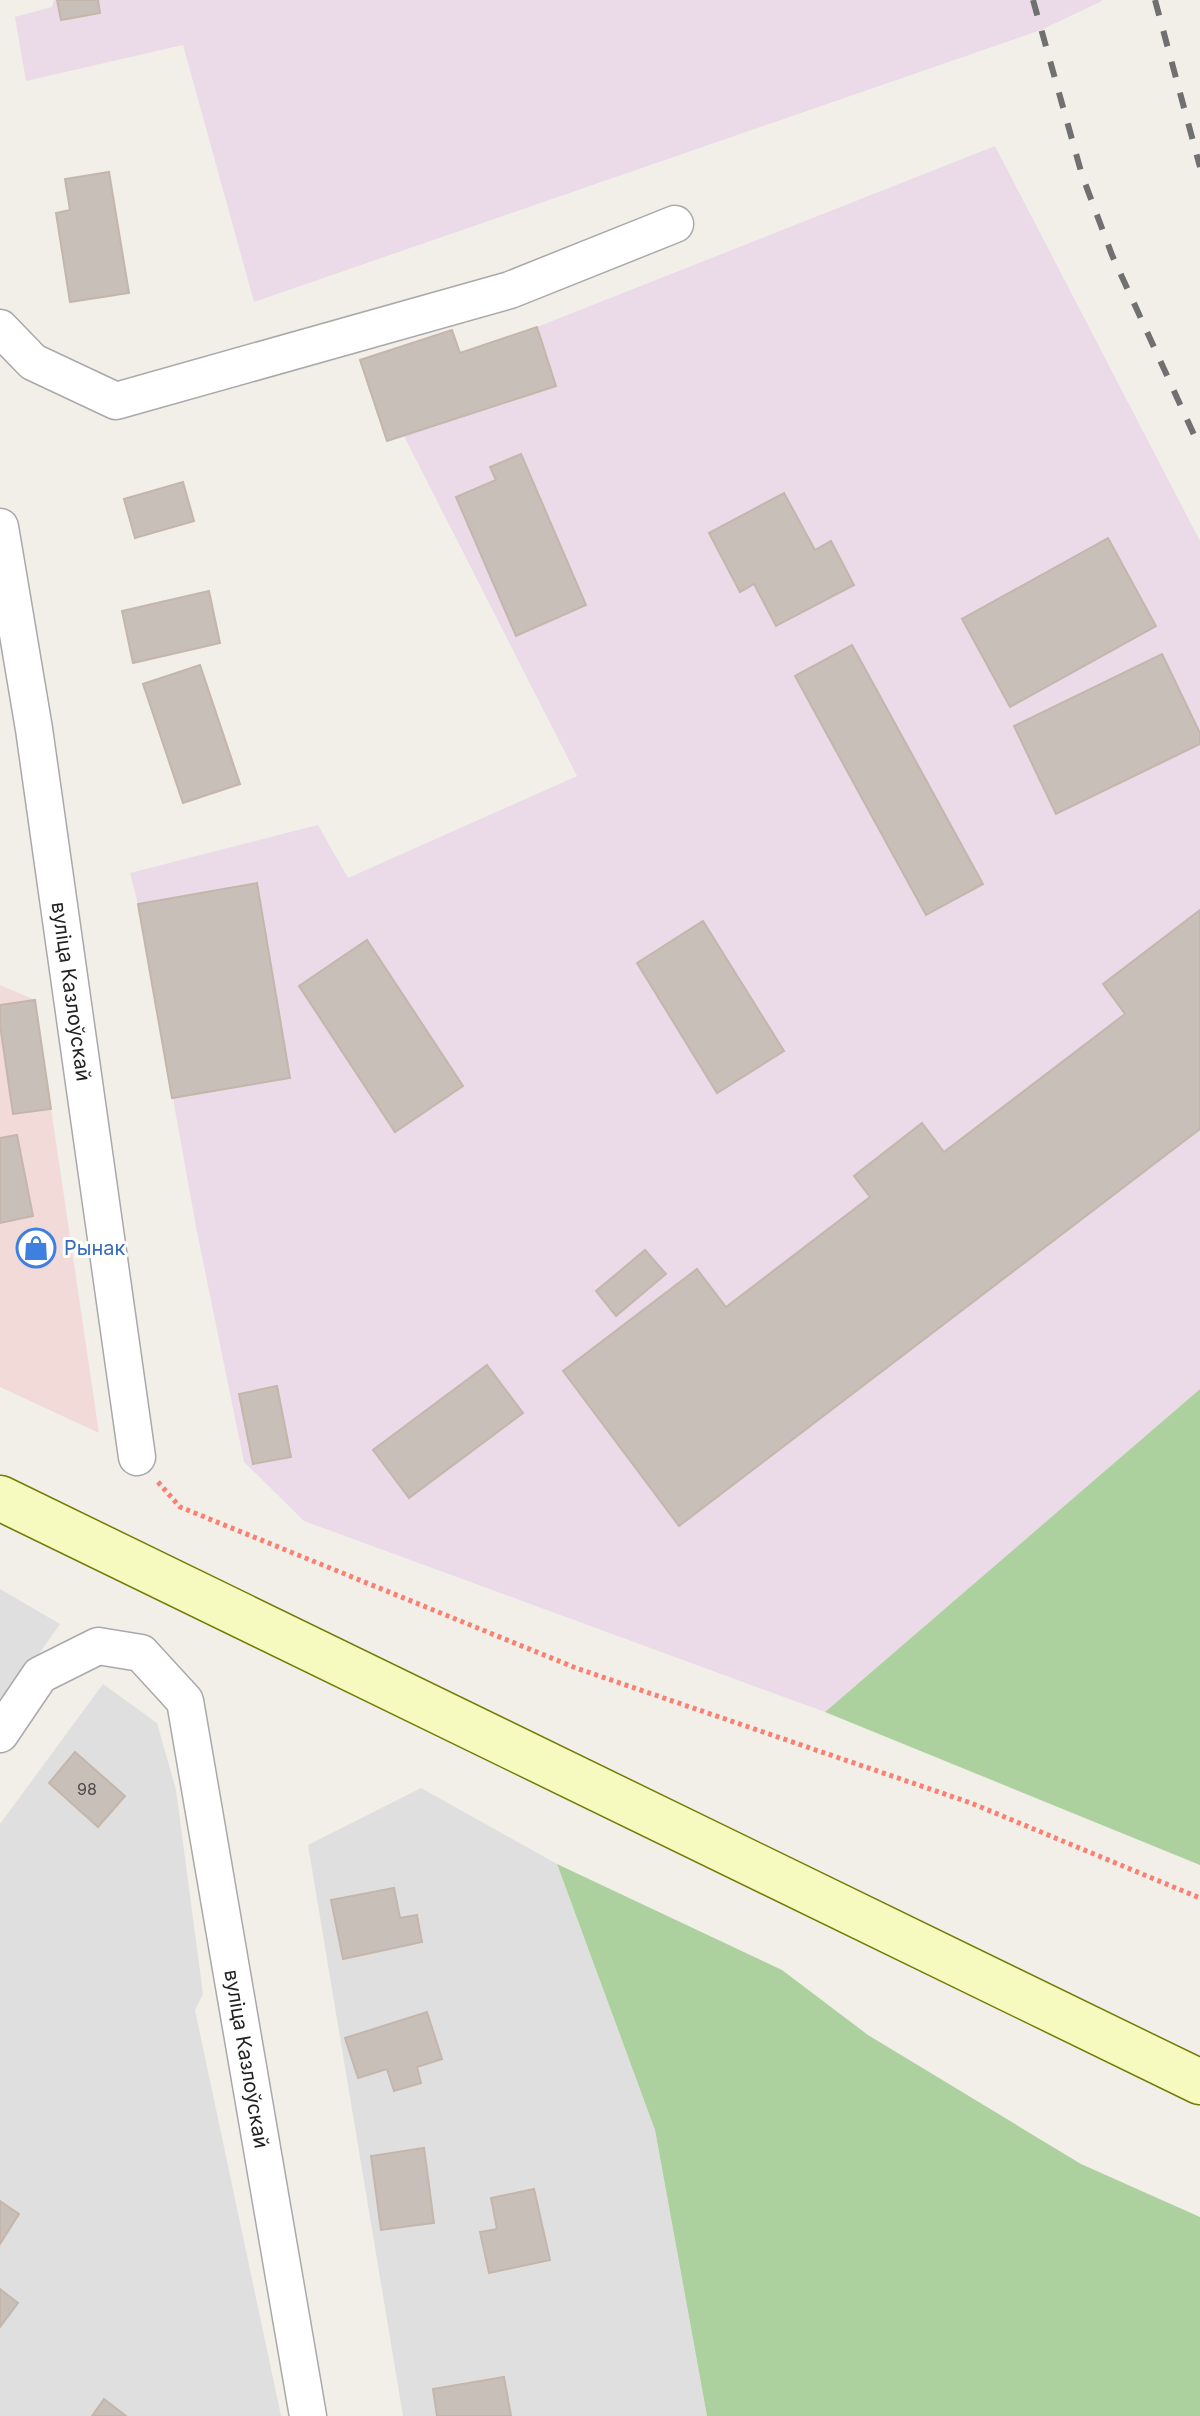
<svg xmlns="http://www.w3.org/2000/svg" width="1200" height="2416" viewBox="0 0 1200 2416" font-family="Inter,sans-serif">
<rect width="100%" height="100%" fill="#f2efe9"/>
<g fill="#e0dfdf">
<path d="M0 1589 60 1624 0 1709Z"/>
<path d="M103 1684 157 1723 176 1790 203 1994 195 2010 281 2416H0V1824Z"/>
<path d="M421 1788 557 1864 655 2130 707 2416H403L308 1845Z"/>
</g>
<path fill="#f2dad9" d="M0 985 35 1000 99 1433 0 1387Z"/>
<g fill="#ebdbe8">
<path d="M54 0H1101L1102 1 1041 30 254 302 183 45 26 81 15 17 52 7Z"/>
<path d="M995 146 1200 541V1389L825 1712 304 1521 244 1462 197 1232 138 904 130 873 318 825 348 878 577 776 404 436 387 441 360 360 452 330 460 353 537 327Z"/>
</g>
<g fill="#add19e">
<path d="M1200 1389V1865L825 1712Z"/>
<path d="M557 1864 782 1970 868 2035 1081 2164 1200 2217V2416H707L655 2130Z"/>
</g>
<g fill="#c7bfb8" stroke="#c4b6ab" stroke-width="2">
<path d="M57 0H98L100 13 61 20Z"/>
<path d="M109 172 129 293 70 302 56 213 70 210 65 179Z"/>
<path d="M537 327 556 386 387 441 360 360 452 330 460 353Z"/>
<path d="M521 454 586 605 516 636 456 497 496 480 490 467Z"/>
<path d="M183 482 194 521 135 538 124 499Z"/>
<path d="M784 493 815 550 831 541 854 585 776 626 754 584 740 592 709 533Z"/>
<path d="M1108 538 1156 626 1010 707 962 619Z"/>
<path d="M209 591 220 643 133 663 122 611Z"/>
<path d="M852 645 983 884 926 915 795 676Z"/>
<path d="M1162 654 1200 733V744L1056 814 1014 726Z"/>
<path d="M200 665 240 784 183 803 143 684Z"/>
<path d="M257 883 290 1078 172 1098 138 904Z"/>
<path d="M1200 910V1129L679 1526 563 1371 697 1269 726 1307 870 1197 854 1176 922 1123 944 1152 1125 1014 1103 984Z"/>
<path d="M703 921 784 1051 717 1093 637 963Z"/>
<path d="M367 940 463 1086 395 1132 299 986Z"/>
<path d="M35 1000 51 1109 13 1114 0 1025V1005Z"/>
<path d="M17 1135 33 1216 0 1223V1138Z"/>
<path d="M645 1250 666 1274 616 1316 596 1291Z"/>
<path d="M487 1365 523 1413 409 1498 373 1450Z"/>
<path d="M277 1386 291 1457 253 1464 239 1394Z"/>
<path d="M75 1752 125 1796 98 1827 49 1783Z"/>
<path d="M394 1888 400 1918 417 1915 422 1942 343 1959 331 1900Z"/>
<path d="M427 2012 442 2059 417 2067 421 2083 394 2091 387 2069 358 2078 345 2038Z"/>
<path d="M424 2148 434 2223 381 2230 371 2156Z"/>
<path d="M534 2189 550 2260 489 2273 480 2232 497 2229 491 2198Z"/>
<path d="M0 2201 19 2214 0 2244Z"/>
<path d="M0 2289 18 2303 0 2327Z"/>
<path d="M504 2377 511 2416H437L433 2389Z"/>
<path d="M104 2399 126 2416H92Z"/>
</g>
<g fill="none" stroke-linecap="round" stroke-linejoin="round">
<defs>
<g id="minor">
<path d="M0 328 33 362 116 401 510 290 675 224"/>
<path id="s1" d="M0 527 34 729 137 1457"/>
<path id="s2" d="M0 1734 40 1675 98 1646 141 1653 185 1701 308 2416"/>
</g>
<path id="secondary" d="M0 1498 1200 2082"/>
</defs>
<use href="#minor" stroke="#a9a9a9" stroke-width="39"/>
<use href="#secondary" stroke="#707d05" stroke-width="47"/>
<path stroke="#fa8072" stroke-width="5" stroke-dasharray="4 4" stroke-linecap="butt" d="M158 1482 180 1507 576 1668 971 1803 1200 1898"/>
<use href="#minor" stroke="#fff" stroke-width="36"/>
<use href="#secondary" stroke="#f7fabf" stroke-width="44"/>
<g stroke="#707070" stroke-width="6" stroke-dasharray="16 16" stroke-linecap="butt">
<path d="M1033 0 1082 175 1112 255 1200 448"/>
<path d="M1155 0 1200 167"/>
</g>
</g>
<defs>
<symbol id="shop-ring" viewBox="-11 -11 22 22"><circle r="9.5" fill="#fff" stroke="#3f7fe0" stroke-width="1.5"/><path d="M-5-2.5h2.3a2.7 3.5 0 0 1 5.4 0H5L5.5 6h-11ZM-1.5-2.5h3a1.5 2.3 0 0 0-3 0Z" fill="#3f7fe0"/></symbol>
</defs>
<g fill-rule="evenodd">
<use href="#shop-ring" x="14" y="1226" width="44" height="44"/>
</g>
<g text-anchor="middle" stroke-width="6" stroke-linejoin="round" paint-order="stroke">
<g font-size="16" fill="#4b4948">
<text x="87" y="1795">98</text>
</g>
<g font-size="20" fill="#222" stroke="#fff">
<text dy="7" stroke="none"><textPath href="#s1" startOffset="470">вуліца Казлоўскай</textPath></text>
<text dy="7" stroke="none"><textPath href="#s2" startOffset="608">вуліца Казлоўскай</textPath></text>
</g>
<g font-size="20" fill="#366cbe" stroke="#fff" text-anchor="start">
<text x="64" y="1255">Рынак</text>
</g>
</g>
</svg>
